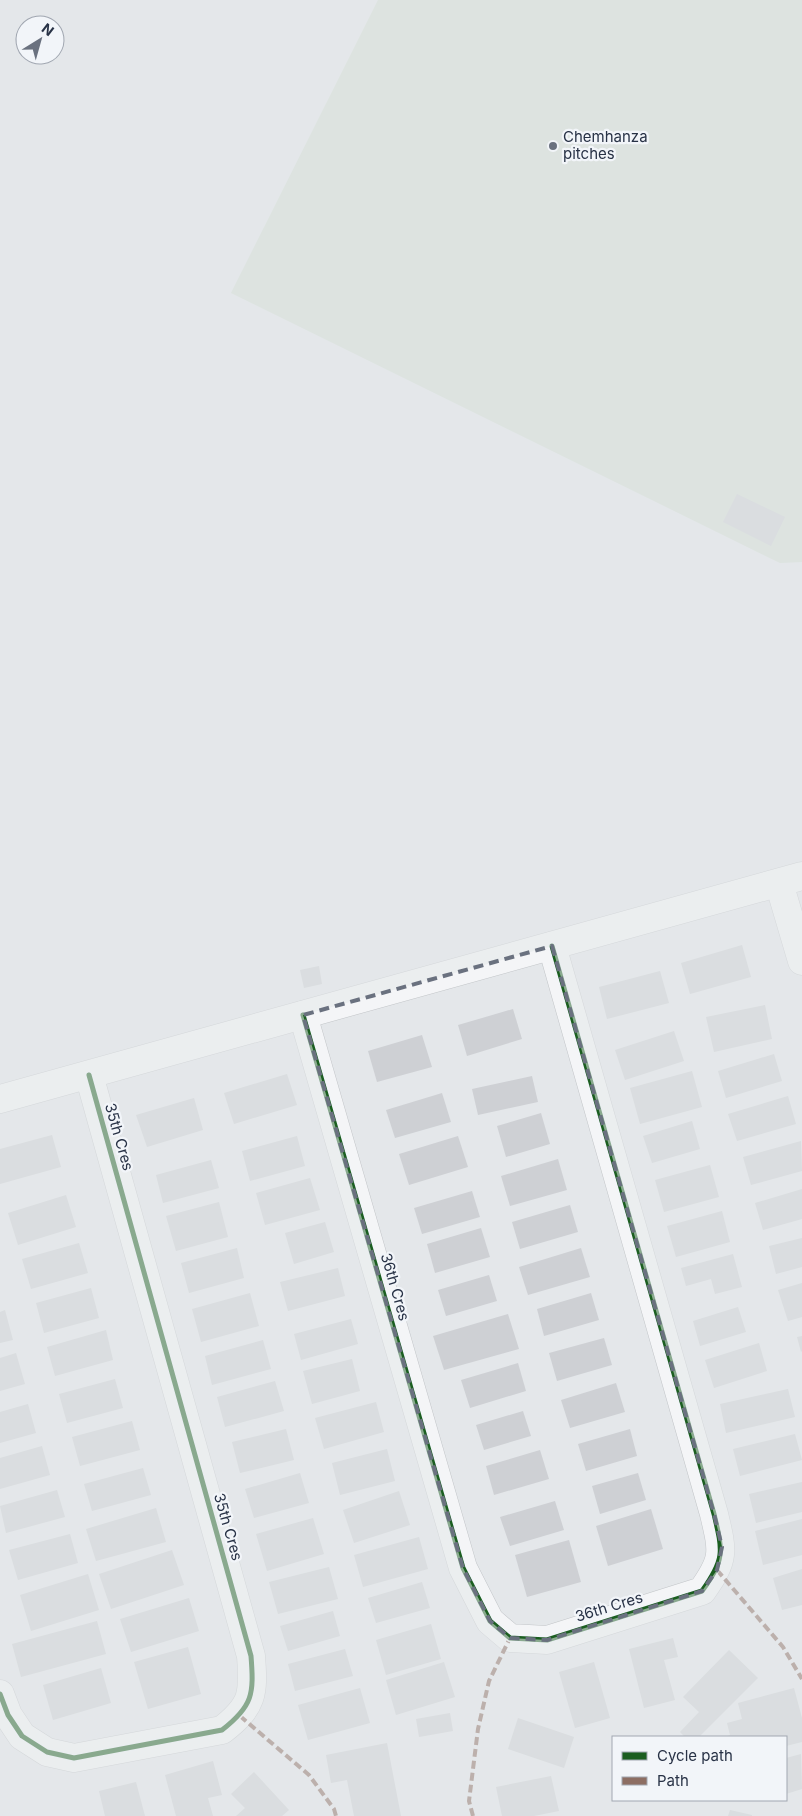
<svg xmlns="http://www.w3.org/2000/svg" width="802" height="1816" viewBox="0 0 802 1816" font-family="Inter,sans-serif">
<rect width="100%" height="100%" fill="#e4e7ea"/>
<path fill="#d4ded5" d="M378 0H802V562L780 563 231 293Z"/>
<g fill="#ced0d4">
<path d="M737 494 785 517 771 546 723 522Z"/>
<path d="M742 945 751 977 690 994 681 963Z"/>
<path d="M319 966 322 984 304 988 300 970Z"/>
<path d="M660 971 669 1003 607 1019 599 987Z"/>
<path d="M765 1005 772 1039 714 1052 706 1017Z"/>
<path d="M513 1009 522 1039 467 1056 458 1025Z"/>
<path d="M674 1031 684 1061 625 1080 615 1050Z"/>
<path d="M422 1035 432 1067 377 1082 368 1051Z"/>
<path d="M774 1054 782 1081 726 1098 718 1071Z"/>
<path d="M692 1071 702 1107 640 1124 630 1088Z"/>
<path d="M287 1074 297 1105 234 1124 224 1093Z"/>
<path d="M532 1076 538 1102 478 1115 472 1089Z"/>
<path d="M442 1093 451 1122 395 1138 386 1110Z"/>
<path d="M788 1096 796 1124 737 1141 728 1114Z"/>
<path d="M194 1098 203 1130 147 1147 136 1115Z"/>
<path d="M541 1113 550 1144 506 1157 497 1126Z"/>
<path d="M692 1121 700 1149 652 1163 643 1136Z"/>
<path d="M52 1135 61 1167 0 1184V1149Z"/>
<path d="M297 1136 305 1166 250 1181 242 1151Z"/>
<path d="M458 1136 468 1167 409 1185 399 1154Z"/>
<path d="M801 1141 802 1171 751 1185 743 1157Z"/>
<path d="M558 1159 567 1190 510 1206 501 1176Z"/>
<path d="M211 1160 219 1188 163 1203 156 1175Z"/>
<path d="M710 1165 719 1197 664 1212 655 1180Z"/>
<path d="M310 1178 320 1210 265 1225 256 1193Z"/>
<path d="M802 1189V1219L763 1230 755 1203Z"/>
<path d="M472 1191 480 1217 422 1234 414 1208Z"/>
<path d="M66 1195 76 1227 18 1245 8 1213Z"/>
<path d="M219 1202 228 1237 176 1251 166 1216Z"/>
<path d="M570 1205 578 1232 520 1249 512 1222Z"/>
<path d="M722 1211 730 1242 676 1257 667 1226Z"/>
<path d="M325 1222 334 1252 294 1264 285 1233Z"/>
<path d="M481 1228 490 1257 435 1273 427 1244Z"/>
<path d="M802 1238V1267L776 1274 769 1246Z"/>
<path d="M79 1243 88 1273 31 1289 22 1259Z"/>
<path d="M237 1248 244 1278 189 1293 181 1263Z"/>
<path d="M581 1248 590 1277 528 1295 519 1267Z"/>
<path d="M733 1254 742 1287 715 1294 711 1279 686 1286 681 1268Z"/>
<path d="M338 1268 345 1296 288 1311 280 1282Z"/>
<path d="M489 1275 497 1301 446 1316 438 1290Z"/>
<path d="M802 1283V1317L788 1321 778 1290Z"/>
<path d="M91 1288 99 1318 44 1333 36 1303Z"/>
<path d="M250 1293 259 1326 201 1342 192 1309Z"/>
<path d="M591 1293 599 1320 544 1336 537 1309Z"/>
<path d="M738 1307 746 1332 700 1346 693 1321Z"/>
<path d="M5 1310 13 1340 0 1343V1312Z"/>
<path d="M508 1314 519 1349 444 1370 433 1336Z"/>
<path d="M351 1319 358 1344 301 1360 294 1334Z"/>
<path d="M106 1330 113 1360 55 1376 47 1347Z"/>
<path d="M802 1336V1351L801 1352 797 1337Z"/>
<path d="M604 1338 612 1365 557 1381 549 1353Z"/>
<path d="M263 1340 271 1369 212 1385 205 1356Z"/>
<path d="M759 1343 767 1371 714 1388 705 1360Z"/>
<path d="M16 1353 25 1384 0 1391V1358Z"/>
<path d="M352 1359 360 1391 312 1404 303 1371Z"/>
<path d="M518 1363 526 1391 470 1408 461 1380Z"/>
<path d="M115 1379 123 1408 67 1423 59 1394Z"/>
<path d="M275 1381 284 1411 225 1427 217 1397Z"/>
<path d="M616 1383 625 1412 570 1428 561 1400Z"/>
<path d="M788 1389 795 1417 726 1433 720 1404Z"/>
<path d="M376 1402 384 1432 324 1449 315 1418Z"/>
<path d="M28 1404 36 1433 0 1443V1412Z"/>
<path d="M523 1411 531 1436 484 1450 476 1425Z"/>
<path d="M132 1421 140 1450 80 1466 72 1437Z"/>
<path d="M286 1429 294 1460 240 1473 232 1442Z"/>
<path d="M630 1429 637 1456 586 1471 578 1444Z"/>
<path d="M795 1434 802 1460 740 1476 733 1449Z"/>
<path d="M42 1446 50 1475 0 1489V1458Z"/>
<path d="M387 1449 395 1481 340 1495 332 1463Z"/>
<path d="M540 1450 549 1479 494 1495 486 1466Z"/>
<path d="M143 1468 151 1495 92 1511 84 1484Z"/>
<path d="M300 1473 309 1503 254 1518 245 1489Z"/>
<path d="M638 1473 646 1500 600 1514 592 1486Z"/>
<path d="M802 1482V1512L756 1523 749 1494Z"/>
<path d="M57 1490 65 1517 6 1533 0 1506Z"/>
<path d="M399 1491 410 1525 354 1543 343 1510Z"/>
<path d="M555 1501 564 1530 510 1546 500 1517Z"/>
<path d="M156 1508 166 1542 96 1561 86 1529Z"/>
<path d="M651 1509 663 1549 608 1566 596 1526Z"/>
<path d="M313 1518 324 1554 267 1571 256 1534Z"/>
<path d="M802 1519V1555L763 1565 755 1531Z"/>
<path d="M70 1534 78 1563 18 1580 9 1550Z"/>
<path d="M419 1537 428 1569 363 1587 354 1555Z"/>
<path d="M569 1540 581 1582 527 1597 515 1555Z"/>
<path d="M172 1550 184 1585 111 1609 99 1574Z"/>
<path d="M329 1567 338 1599 278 1614 269 1582Z"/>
<path d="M802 1569V1605L782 1610 773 1578Z"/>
<path d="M88 1574 99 1610 31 1631 20 1595Z"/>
<path d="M422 1582 430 1608 376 1623 368 1598Z"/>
<path d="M189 1598 199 1631 131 1652 120 1619Z"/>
<path d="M333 1611 340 1636 288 1651 280 1626Z"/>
<path d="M97 1621 106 1654 21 1677 12 1644Z"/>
<path d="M431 1624 441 1659 386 1675 376 1640Z"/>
<path d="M673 1638 678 1657 664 1660 675 1700 644 1708 629 1649Z"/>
<path d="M188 1647 201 1694 148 1709 134 1662Z"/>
<path d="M345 1649 353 1676 295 1691 288 1664Z"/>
<path d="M729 1650 758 1678 699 1737H685L680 1732 699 1712 683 1697Z"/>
<path d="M444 1662 455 1697 396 1715 386 1680Z"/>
<path d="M594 1662 610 1718 575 1728 559 1672Z"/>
<path d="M101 1668 111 1703 53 1720 43 1685Z"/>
<path d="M360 1688 370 1723 308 1740 298 1705Z"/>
<path d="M794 1688 802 1718V1742L786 1746V1737H725L730 1735 727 1723 742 1719 738 1703Z"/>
<path d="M450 1713 453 1731 419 1737 416 1719Z"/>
<path d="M518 1718 574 1737 564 1768 508 1749Z"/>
<path d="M387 1743 401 1816H354L347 1780 331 1783 326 1755Z"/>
<path d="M801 1754 802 1789 786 1794V1758Z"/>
<path d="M213 1761 222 1795 208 1798 213 1816H176L165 1775Z"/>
<path d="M254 1772 289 1810 282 1816H236L245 1808 231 1794Z"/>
<path d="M551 1776 559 1811 534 1816H502L496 1787Z"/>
<path d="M136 1782 145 1816H105L99 1791Z"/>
<path d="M730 1810 752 1815V1816H728Z"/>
</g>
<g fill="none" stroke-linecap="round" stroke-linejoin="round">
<defs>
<g id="street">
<path d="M779 883 802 961"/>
<path d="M303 1015 463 1568 490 1621 510 1638 547 1640 702 1591C725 1559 723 1552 714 1514L552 946"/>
<path d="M0 1099 802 876"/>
<path d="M0 1694 8 1715 22 1736 47 1752 74 1758 222 1730C253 1706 254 1694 251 1656L89 1075"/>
</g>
</defs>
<use href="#street" stroke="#c2c5c8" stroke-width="29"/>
<use href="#street" stroke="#f4f5f7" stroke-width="28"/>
<g stroke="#8d6e63" stroke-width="4" stroke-dasharray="8 4" stroke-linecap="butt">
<path d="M717 1570 783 1647 802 1679"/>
<path d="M240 1716 309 1775 334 1809 336 1816"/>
<path d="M473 1816 469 1801 478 1729 489 1681 510 1638"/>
</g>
<defs>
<g id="cycleway">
<path d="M303 1015 463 1568 490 1621 510 1638 547 1640 702 1591C725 1559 723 1552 714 1514L552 946"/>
<path d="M0 1694 8 1715 22 1736 47 1752 74 1758 222 1730C253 1706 254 1694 251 1656L89 1075"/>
</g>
</defs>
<use href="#cycleway" stroke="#f2f5f9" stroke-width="8"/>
<use href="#cycleway" stroke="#1b5e20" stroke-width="5"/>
</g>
<path d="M0 0H802V1816H0ZM552 946 714 1514 722 1547 717 1570 702 1591 547 1640 510 1638 490 1621 463 1568 303 1015Z" fill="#e4e7ea" fill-opacity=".55" fill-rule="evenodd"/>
<path fill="none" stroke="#6a717f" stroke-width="4" stroke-dasharray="10 6" stroke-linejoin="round" d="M552 946 714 1514 722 1547 717 1570 702 1591 547 1640 510 1638 490 1621 463 1568 303 1015Z"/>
<circle fill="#6a717f" stroke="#f2f5f9" stroke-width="2" cx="553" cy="146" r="5"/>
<g text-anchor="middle" stroke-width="4.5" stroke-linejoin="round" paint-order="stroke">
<g font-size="15" fill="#283246" stroke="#f2f5f9" text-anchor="start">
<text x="563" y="142">Chemhanza<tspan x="563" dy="17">pitches</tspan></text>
</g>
<g font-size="15" fill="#283246" stroke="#f2f5f9">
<text transform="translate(119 1137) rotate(74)" y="5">35th Cres</text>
<text transform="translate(395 1287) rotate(74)" y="5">36th Cres</text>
<text transform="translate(228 1527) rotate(74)" y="5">35th Cres</text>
<text transform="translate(609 1607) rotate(-17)" y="5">36th Cres</text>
</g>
</g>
<rect x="612" y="1736" width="175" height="65" fill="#f2f5f9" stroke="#a1a7b1"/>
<rect x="622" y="1752" width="25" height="8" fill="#1b5e20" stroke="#a1a7b1"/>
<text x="657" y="1761" font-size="15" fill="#283246">Cycle path</text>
<rect x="622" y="1777" width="25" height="8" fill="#8d6e63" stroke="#a1a7b1"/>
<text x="657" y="1786" font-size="15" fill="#283246">Path</text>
<g transform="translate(40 40) rotate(37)"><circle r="24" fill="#f2f5f9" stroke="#a1a7b1"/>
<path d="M0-4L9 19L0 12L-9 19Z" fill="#6a717f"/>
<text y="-8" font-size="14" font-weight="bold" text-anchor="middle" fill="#283246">N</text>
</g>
</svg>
